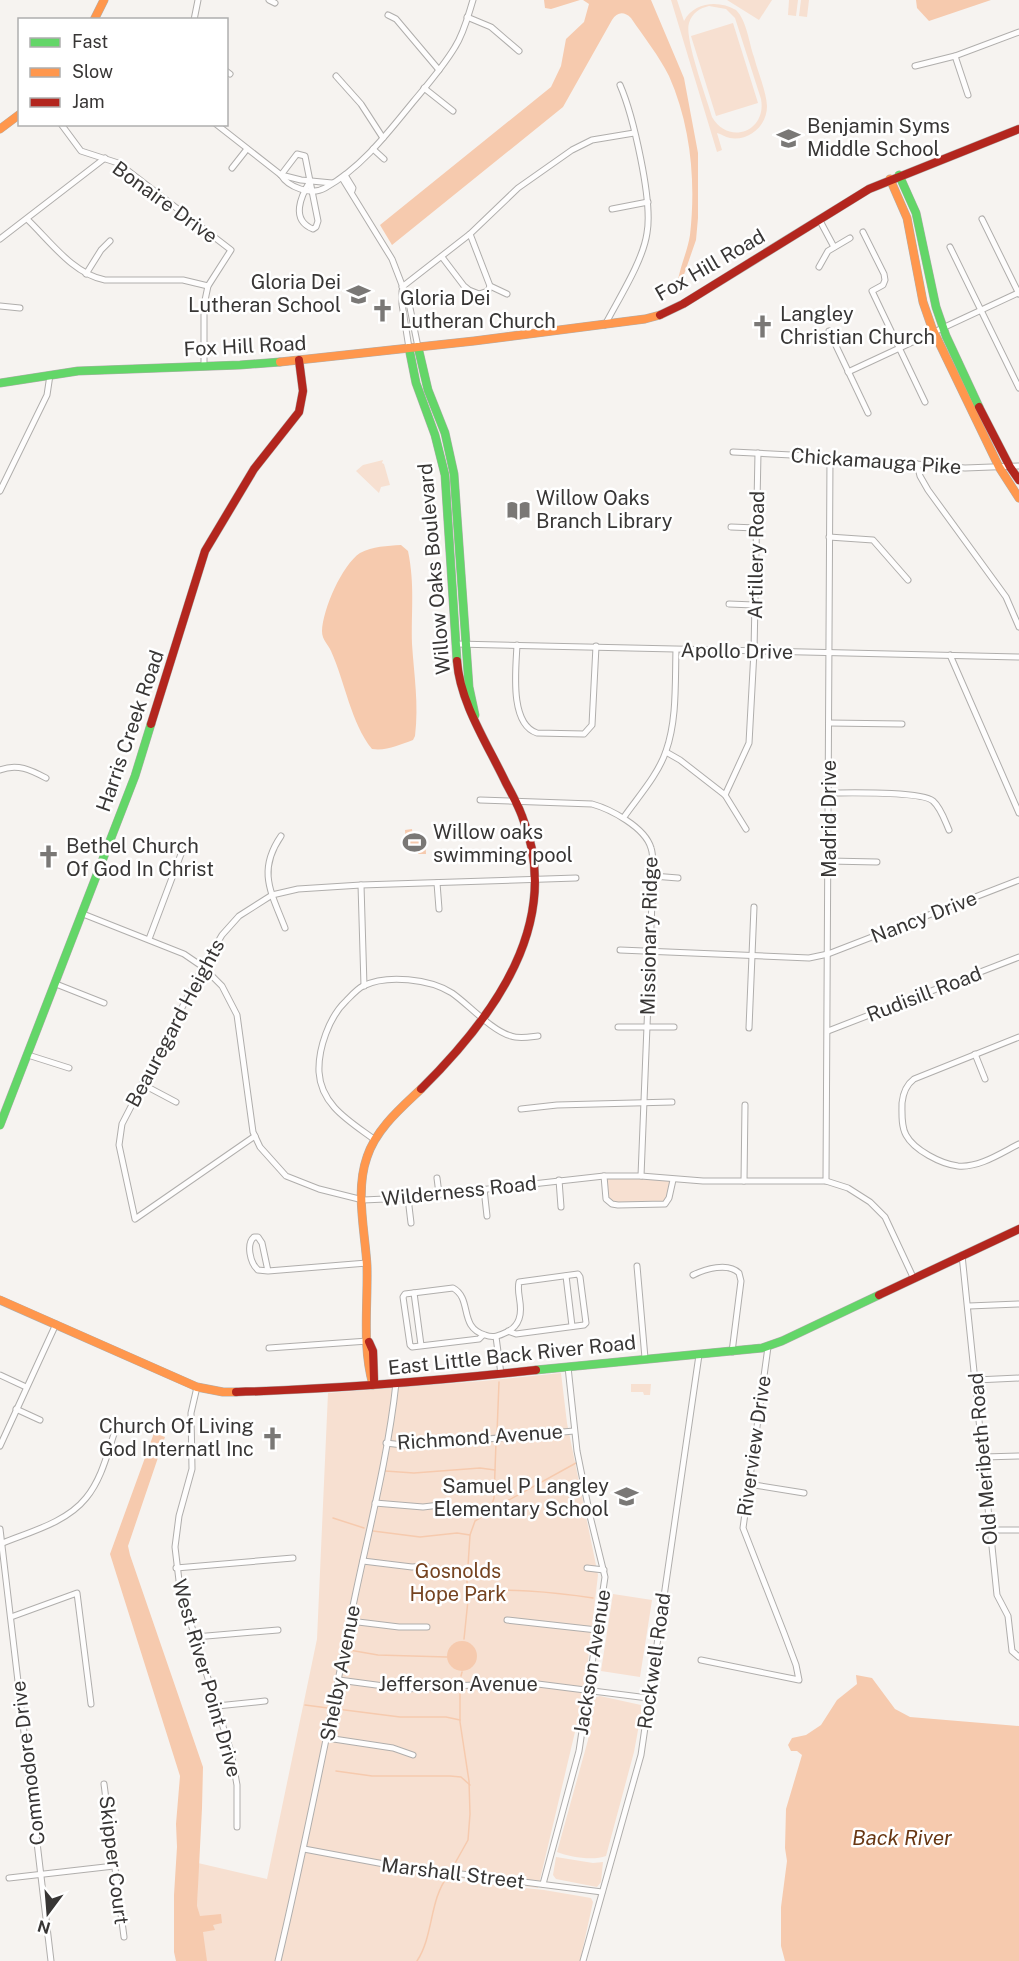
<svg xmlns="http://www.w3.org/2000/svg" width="1019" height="1961" viewBox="0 0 1019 1961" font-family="'Public Sans',sans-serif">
<rect width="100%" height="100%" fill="#f6f3f0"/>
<g fill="#f7e0d1" fill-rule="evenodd">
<path d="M671 0H677L684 21C694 2 719 0 736 10 747 21 749 43 754 57 758 73 766 90 767 106 767 126 749 141 730 138 725 137 721 134 717 133L722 150 717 152ZM709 6 726 9 735 18 761 99C767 131 729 146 712 117 707 99 684 38 689 23 692 13 700 8 709 6Z"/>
<path d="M727 0H772L759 20Z"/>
<path d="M789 0H798L796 16 788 15Z"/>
<path d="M801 0H809L807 17 799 16Z"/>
<path d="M733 23 758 103 716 116 691 36Z"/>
<path d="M383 460 382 463 384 464 390 485 381 487 379 493 356 471 363 465Z"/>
<path d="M604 1176 673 1180 665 1204H612L606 1199Z"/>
<path d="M561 1373 567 1423 598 1575 584 1694 538 1888 449 1877V1880L544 1890 591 1898 593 1902 580 1961H206L197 1907 198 1863 267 1879 317 1639 328 1393 483 1381Z"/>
<path d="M631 1384H651L650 1395H644L643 1392H631Z"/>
<path d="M613 1594 652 1600 640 1677 601 1671Z"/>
<path d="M600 1696 641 1705V1714L634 1752 606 1856C593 1861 570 1857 557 1852L588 1740 594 1698Z"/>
<path d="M556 1857 593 1863 603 1862 601 1882 597 1887 556 1879 553 1875Z"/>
</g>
<g fill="#f6caae">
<path d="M544 0H580L551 9 545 8Z"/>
<path d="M583 0H651L684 78 698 153V218L696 240 680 286 677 289C678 270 687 254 690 235 696 182 691 126 669 76 659 56 644 37 631 18 624 11 617 12 612 20L563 107 392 245 380 225 551 87 561 66 566 39 584 22 589 4Z"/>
<path d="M916 0H991L929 21 917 8Z"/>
<path d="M401 545 408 551C415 585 411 611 412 644 414 675 419 704 415 736L413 740C399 745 387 751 372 749 351 723 345 682 331 651 328 644 322 640 322 631 323 609 342 565 360 553 373 546 387 546 401 545Z"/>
<path d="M412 829 413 838 425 837 426 854H418V848H406L405 830Z"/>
<path d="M154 1433 165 1437 128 1546 130 1555 203 1767 202 1808 197 1906 200 1916 221 1914 222 1923 213 1925 215 1930 203 1932 207 1961H176L174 1952V1895L177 1847 176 1824 180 1776 110 1554Z"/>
<circle cx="462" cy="1656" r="15"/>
<path d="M856 1675 872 1678 895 1709 910 1717 1019 1726V1961H785L781 1946V1907L787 1861 785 1848 786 1809 802 1755 797 1751H791L788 1745 792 1738 806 1735 821 1725 837 1700 857 1684Z"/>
</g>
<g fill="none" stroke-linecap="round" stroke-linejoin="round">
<g stroke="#f6caae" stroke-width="1.5">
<path d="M497 1433 499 1382"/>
<path d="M385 1471 414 1473 480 1468 495 1470"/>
<path d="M490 1510 494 1498 496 1442"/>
<path d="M333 1518 364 1528"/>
<path d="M373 1531 420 1537 457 1533 470 1535"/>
<path d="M467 1596C488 1584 567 1594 593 1598"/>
<path d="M464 1639 468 1600 467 1581 470 1535 475 1521 498 1506 576 1463"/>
<path d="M349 1650 378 1655 447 1657"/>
<path d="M461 1676 462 1672"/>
<path d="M305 1705 328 1708"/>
<path d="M337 1709 400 1717H446L460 1720"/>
<path d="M336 1771 372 1776H450L461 1777 470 1785"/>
<path d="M454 1865 468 1840 470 1814 469 1781 460 1722V1692"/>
<path d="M417 1961C434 1935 429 1900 448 1876"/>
</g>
<defs>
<g id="street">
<path d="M269 0 275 3"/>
<path d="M388 15 396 19 439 70"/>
<path d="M467 17 491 27 519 51"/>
<path d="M194 20 198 0"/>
<path d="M955 56 968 95"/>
<path d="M915 66 955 56 1019 32"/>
<path d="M226 71 230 74"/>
<path d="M336 76 361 104 383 138"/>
<path d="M424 88 453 111"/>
<path d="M61 124 81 151 118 163 231 250 208 286 204 305V366"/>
<path d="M216 124 281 175C288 187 311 196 325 188 361 168 387 134 413 102 428 84 443 67 455 47 464 33 468 16 473 0"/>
<path d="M373 149 384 159"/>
<path d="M232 168 247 149"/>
<path d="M281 175 297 154 305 156 318 221 316 227 313 229C290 220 301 196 310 181"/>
<path d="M281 175 301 180 332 183"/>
<path d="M345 175 353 188 352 191"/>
<path d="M342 178 392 259 409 303 418 347"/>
<path d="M612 209 648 202"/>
<path d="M27 219C50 241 73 274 105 280H183L208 286"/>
<path d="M819 219 834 247"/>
<path d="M982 219 1019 294"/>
<path d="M863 232 884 274 885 280 883 285 872 291 925 402"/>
<path d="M0 239 105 158"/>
<path d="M950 247 1019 388"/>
<path d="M442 257 464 286 469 290 479 294 488 291 490 286 470 234"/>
<path d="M819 267 828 251 850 238"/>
<path d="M86 274 101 250 110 241"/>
<path d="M490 286 507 294"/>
<path d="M402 287 470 234 518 188 572 150 592 140 634 133"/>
<path d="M402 291V304L409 348"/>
<path d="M0 306 20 308"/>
<path d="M605 325C619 298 643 261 647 233 653 201 633 115 620 85"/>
<path d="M829 331 868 413"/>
<path d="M848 372 1018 293"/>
<path d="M733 452 830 457 965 468 1019 466"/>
<path d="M917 464 920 476 928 490 1006 597 1019 627"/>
<path d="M0 491 47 395 50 375"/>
<path d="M731 527 756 528"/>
<path d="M829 537 873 540 908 580"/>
<path d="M729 604 754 605"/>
<path d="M456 644 1019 657"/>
<path d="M517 645C516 668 509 724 537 733L584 734 592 725 596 646"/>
<path d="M950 655 1019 813"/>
<path d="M829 723 902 724"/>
<path d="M666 752 680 760 725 795 746 829"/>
<path d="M0 770C17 763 31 770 46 778"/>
<path d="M830 793C849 793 921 791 933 801 941 808 945 821 949 830"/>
<path d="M725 795 749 743 754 651 758 453"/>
<path d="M480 800 592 804C610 809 645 827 651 848 654 856 652 868 653 876L641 1176"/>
<path d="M624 817C638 797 658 775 666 751 677 720 675 683 676 650"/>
<path d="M281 836C257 871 271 892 285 928"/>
<path d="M829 861 877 862"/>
<path d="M653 876 678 878"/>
<path d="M437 883 439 909"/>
<path d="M361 885 364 986"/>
<path d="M83 914 184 954 203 967 222 986 237 1015 253 1132 260 1147 286 1176 319 1189 363 1200 408 1198 604 1176H641L703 1181H826L848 1188 870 1202 885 1217 913 1277"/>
<path d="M149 939 181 854 190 842"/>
<path d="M620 950 809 958 828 954 1019 880"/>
<path d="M56 984 104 1003"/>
<path d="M618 1027H674"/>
<path d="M749 1028 754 907"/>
<path d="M828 1031 1019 957"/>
<path d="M1019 1037 914 1079C906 1085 903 1093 902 1103 902 1113 901 1126 906 1135 914 1150 941 1164 958 1166 979 1168 1001 1153 1019 1144"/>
<path d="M975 1054 985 1079"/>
<path d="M28 1055 69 1068"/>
<path d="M142 1084 176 1102"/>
<path d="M521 1109 557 1105 672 1102"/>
<path d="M255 1136 135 1219 119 1145 122 1124 203 967 222 935 239 916 272 895 298 889 361 885 576 878"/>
<path d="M375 1140C351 1122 321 1106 319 1072 318 1049 329 1017 346 1001 351 996 357 989 363 986 387 974 430 979 452 993 468 1004 492 1031 511 1036 519 1039 529 1037 538 1036"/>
<path d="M604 1176 606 1199 612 1204 618 1205 665 1204 669 1198 673 1180"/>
<path d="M437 1178 439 1194"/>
<path d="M559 1180 561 1207"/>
<path d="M744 1181 745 1105"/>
<path d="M826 1181 830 457"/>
<path d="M484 1189 487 1216"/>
<path d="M408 1198 411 1223"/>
<path d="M962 1255 997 1595 1008 1616 1012 1651 1019 1657"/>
<path d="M637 1266 645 1358"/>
<path d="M268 1271 262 1243 258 1237H254C246 1244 250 1263 258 1270L268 1271 367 1263"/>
<path d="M693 1275C705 1269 728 1262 739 1273L741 1281 732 1352"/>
<path d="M566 1276 572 1326"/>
<path d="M414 1293 421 1345"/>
<path d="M969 1306 1019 1304"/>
<path d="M483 1335 479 1339 412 1347 410 1345 403 1297 405 1294 453 1288C473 1299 458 1327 485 1335 493 1338 499 1336 507 1332 513 1329 517 1325 519 1319 524 1306 516 1294 519 1282L578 1274 580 1277 586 1323 584 1325 516 1334 508 1331"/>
<path d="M496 1337 501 1374"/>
<path d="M269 1348 368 1341"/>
<path d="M0 1375 26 1387"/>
<path d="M976 1380 1019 1378"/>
<path d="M197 1387 191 1413 192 1469 179 1516 175 1547 180 1589 231 1752 237 1785V1827"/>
<path d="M16 1409 40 1420"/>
<path d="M386 1443 411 1446 574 1431"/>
<path d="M0 1446 56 1324"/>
<path d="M984 1457 1019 1456"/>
<path d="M748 1484 804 1493"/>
<path d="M375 1503 423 1507 440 1505"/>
<path d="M0 1529 51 1961"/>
<path d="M990 1530H1019"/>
<path d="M0 1544C29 1532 66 1523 86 1498 101 1480 107 1455 114 1434"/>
<path d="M363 1561 412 1567 426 1566"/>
<path d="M176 1568 293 1558"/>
<path d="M587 1568 604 1570"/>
<path d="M11 1617 77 1593 91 1704"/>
<path d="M507 1620 597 1630"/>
<path d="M350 1621 399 1627H427"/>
<path d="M195 1637 278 1630"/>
<path d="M701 1660 799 1680 796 1665 784 1633 743 1528 768 1347"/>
<path d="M339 1680 406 1689 522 1682 648 1698"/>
<path d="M217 1706 265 1701"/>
<path d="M327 1738 393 1748 413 1755"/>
<path d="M104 1784 124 1937"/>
<path d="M304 1849 384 1864 602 1892"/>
<path d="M9 1878 114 1866"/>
<path d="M543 1884 579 1751 605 1577 590 1516 577 1451 568 1367"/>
<path d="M278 1961C306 1843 329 1725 353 1606 368 1533 388 1458 396 1383"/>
<path d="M583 1961 641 1755 699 1355"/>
</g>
<g id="fast">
<path d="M899 175 916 213 936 307 946 336 979 407"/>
<path d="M418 347 428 390 445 433 454 474 469 687 475 715"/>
<path d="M409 348 416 383 435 435 445 475 457 661"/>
<path d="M0 383 78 371 240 365 280 362"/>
<path d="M0 1125 135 776 151 724"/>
<path d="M536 1370 762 1348 782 1341 879 1295"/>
</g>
<g id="slow">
<path d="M94 20 104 0"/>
<path d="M0 129 20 114"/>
<path d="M890 179 907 218 923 302 932 328 999 467 1019 498"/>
<path d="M280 362 474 341 645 319 660 315"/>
<path d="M0 1300 197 1387 223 1392H236"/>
<path d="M373 1385C362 1346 368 1306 367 1266 365 1231 355 1191 367 1157 376 1129 401 1108 421 1089"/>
</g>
<g id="jam">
<path d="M660 315 683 304 869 189 1019 129"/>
<path d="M979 407 1010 467 1019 480"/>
<path d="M151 724 205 551 254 469 299 412 303 391 299 360"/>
<path d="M421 1089C493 1018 565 922 522 816 518 805 512 794 506 783 488 745 460 703 457 661"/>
<path d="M879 1295 1019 1229"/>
<path d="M369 1342 373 1351 374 1380"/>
<path d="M236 1392C336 1389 436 1381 536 1370"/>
</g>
</defs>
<use href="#street" stroke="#b0aeac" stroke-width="7"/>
<use href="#fast" stroke="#b0aeac" stroke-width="9"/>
<use href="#slow" stroke="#b0aeac" stroke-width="9"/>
<use href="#jam" stroke="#b0aeac" stroke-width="9"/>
<use href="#street" stroke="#fefdfd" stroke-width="5"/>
<use href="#fast" stroke="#63d668" stroke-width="8"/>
<use href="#slow" stroke="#ff974d" stroke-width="8"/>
<use href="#jam" stroke="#b3261e" stroke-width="8"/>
</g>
<defs>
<symbol id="school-bare" viewBox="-9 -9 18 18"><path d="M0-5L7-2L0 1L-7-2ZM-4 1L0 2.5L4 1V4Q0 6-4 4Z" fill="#7a7876" stroke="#fff" stroke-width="2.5" paint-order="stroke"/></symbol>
<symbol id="church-bare" viewBox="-9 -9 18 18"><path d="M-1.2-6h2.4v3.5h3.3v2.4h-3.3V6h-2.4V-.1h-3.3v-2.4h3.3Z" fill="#7a7876" stroke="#fff" stroke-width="2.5" paint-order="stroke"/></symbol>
<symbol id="library-bare" viewBox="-9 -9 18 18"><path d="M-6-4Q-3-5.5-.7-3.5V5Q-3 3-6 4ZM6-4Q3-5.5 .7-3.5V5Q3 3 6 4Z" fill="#7a7876" stroke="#fff" stroke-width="2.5" paint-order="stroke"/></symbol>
<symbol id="stadium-bare" viewBox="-9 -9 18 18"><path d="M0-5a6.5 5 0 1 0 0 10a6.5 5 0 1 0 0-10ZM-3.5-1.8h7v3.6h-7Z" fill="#7a7876" stroke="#fff" stroke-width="2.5" paint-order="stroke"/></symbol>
</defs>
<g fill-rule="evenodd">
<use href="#school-bare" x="772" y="122" width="33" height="33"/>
<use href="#school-bare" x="342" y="278" width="33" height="33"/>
<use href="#church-bare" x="366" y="294" width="33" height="33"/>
<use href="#church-bare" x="746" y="310" width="33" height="33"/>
<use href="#library-bare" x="502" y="494" width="33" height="33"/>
<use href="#stadium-bare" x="398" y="826" width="33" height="33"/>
<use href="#church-bare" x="32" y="840" width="33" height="33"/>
<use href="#church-bare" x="256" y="1422" width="33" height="33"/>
<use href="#school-bare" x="610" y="1480" width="33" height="33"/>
</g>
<g text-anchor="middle" stroke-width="5" stroke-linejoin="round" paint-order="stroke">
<g font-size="20" fill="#383635" stroke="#fff" text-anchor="start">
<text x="807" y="133">Benjamin Syms<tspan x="807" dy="23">Middle School</tspan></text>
<text x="341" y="289" text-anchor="end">Gloria Dei<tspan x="341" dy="23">Lutheran School</tspan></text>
<text x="400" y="305">Gloria Dei<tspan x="400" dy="23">Lutheran Church</tspan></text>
<text x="780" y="321">Langley<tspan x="780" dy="23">Christian Church</tspan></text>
<text x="536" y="505">Willow Oaks<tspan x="536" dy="23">Branch Library</tspan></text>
<text x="433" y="839">Willow oaks<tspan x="433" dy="23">swimming pool</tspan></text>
<text x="66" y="853">Bethel Church<tspan x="66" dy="23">Of God In Christ</tspan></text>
<text x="254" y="1433" text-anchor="end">Church Of Living<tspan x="254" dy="23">God Internatl Inc</tspan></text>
<text x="609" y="1493" text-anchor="end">Samuel P Langley<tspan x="609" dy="23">Elementary School</tspan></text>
</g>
<g font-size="20" fill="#383635" stroke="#fff">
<text transform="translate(165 202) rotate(36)" y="7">Bonaire Drive</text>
<text transform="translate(710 265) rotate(-30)" y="7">Fox Hill Road</text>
<text transform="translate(245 346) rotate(-3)" y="7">Fox Hill Road</text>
<text transform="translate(876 461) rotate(4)" y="7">Chickamauga Pike</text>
<text transform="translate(756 555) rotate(-89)" y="7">Artillery Road</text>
<text transform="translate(434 569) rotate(-95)" y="7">Willow Oaks Boulevard</text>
<text transform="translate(737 651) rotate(1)" y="7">Apollo Drive</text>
<text transform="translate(130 731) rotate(-71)" y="7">Harris Creek Road</text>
<text transform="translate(829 819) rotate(-90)" y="7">Madrid Drive</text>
<text transform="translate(924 917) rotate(-21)" y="7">Nancy Drive</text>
<text transform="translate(649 936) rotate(-89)" y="7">Missionary Ridge</text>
<text transform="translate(924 994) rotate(-21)" y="7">Rudisill Road</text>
<text transform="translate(175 1023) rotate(-62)" y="7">Beauregard Heights</text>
<text transform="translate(459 1191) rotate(-6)" y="7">Wilderness Road</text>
<text transform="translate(512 1355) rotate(-6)" y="7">East Little Back River Road</text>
<text transform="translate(480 1437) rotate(-4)" y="7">Richmond Avenue</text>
<text transform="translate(754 1446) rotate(-82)" y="7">Riverview Drive</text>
<text transform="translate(983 1459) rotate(-95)" y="7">Old Meribeth Road</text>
<text transform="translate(654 1661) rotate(-82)" y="7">Rockwell Road</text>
<text transform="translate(592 1662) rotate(-81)" y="7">Jackson Avenue</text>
<text transform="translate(340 1673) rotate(-79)" y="7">Shelby Avenue</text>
<text transform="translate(207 1678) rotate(74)" y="7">West River Point Drive</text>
<text x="458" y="1691">Jefferson Avenue</text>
<text transform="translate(28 1763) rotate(-97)" y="7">Commodore Drive</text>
<text transform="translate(114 1860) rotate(83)" y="7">Skipper Court</text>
<text transform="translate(453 1873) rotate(7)" y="7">Marshall Street</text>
</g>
<g font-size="20" fill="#754320" stroke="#fff">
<text x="458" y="1578">Gosnolds<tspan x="458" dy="23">Hope Park</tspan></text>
</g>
<g font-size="21" font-style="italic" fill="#693814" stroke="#fff">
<text x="902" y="1845">Back River</text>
</g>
</g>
<rect x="18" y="18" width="210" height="108" fill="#ffffff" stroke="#afafae" stroke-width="1.5"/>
<rect x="30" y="38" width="30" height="9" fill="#63d668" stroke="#afafae" stroke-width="1.5"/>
<text x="72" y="48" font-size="18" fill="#383635">Fast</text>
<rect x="30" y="68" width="30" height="9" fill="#ff974d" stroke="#afafae" stroke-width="1.5"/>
<text x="72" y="78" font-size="18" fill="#383635">Slow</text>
<rect x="30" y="98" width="30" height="9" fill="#b3261e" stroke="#afafae" stroke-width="1.5"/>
<text x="72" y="108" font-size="18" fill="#383635">Jam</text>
<g transform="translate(48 1913) rotate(196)" stroke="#ffffff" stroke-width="4.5" paint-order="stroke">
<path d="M0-4.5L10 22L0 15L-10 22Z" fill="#383635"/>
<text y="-9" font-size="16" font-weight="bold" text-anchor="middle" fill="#383635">N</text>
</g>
</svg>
